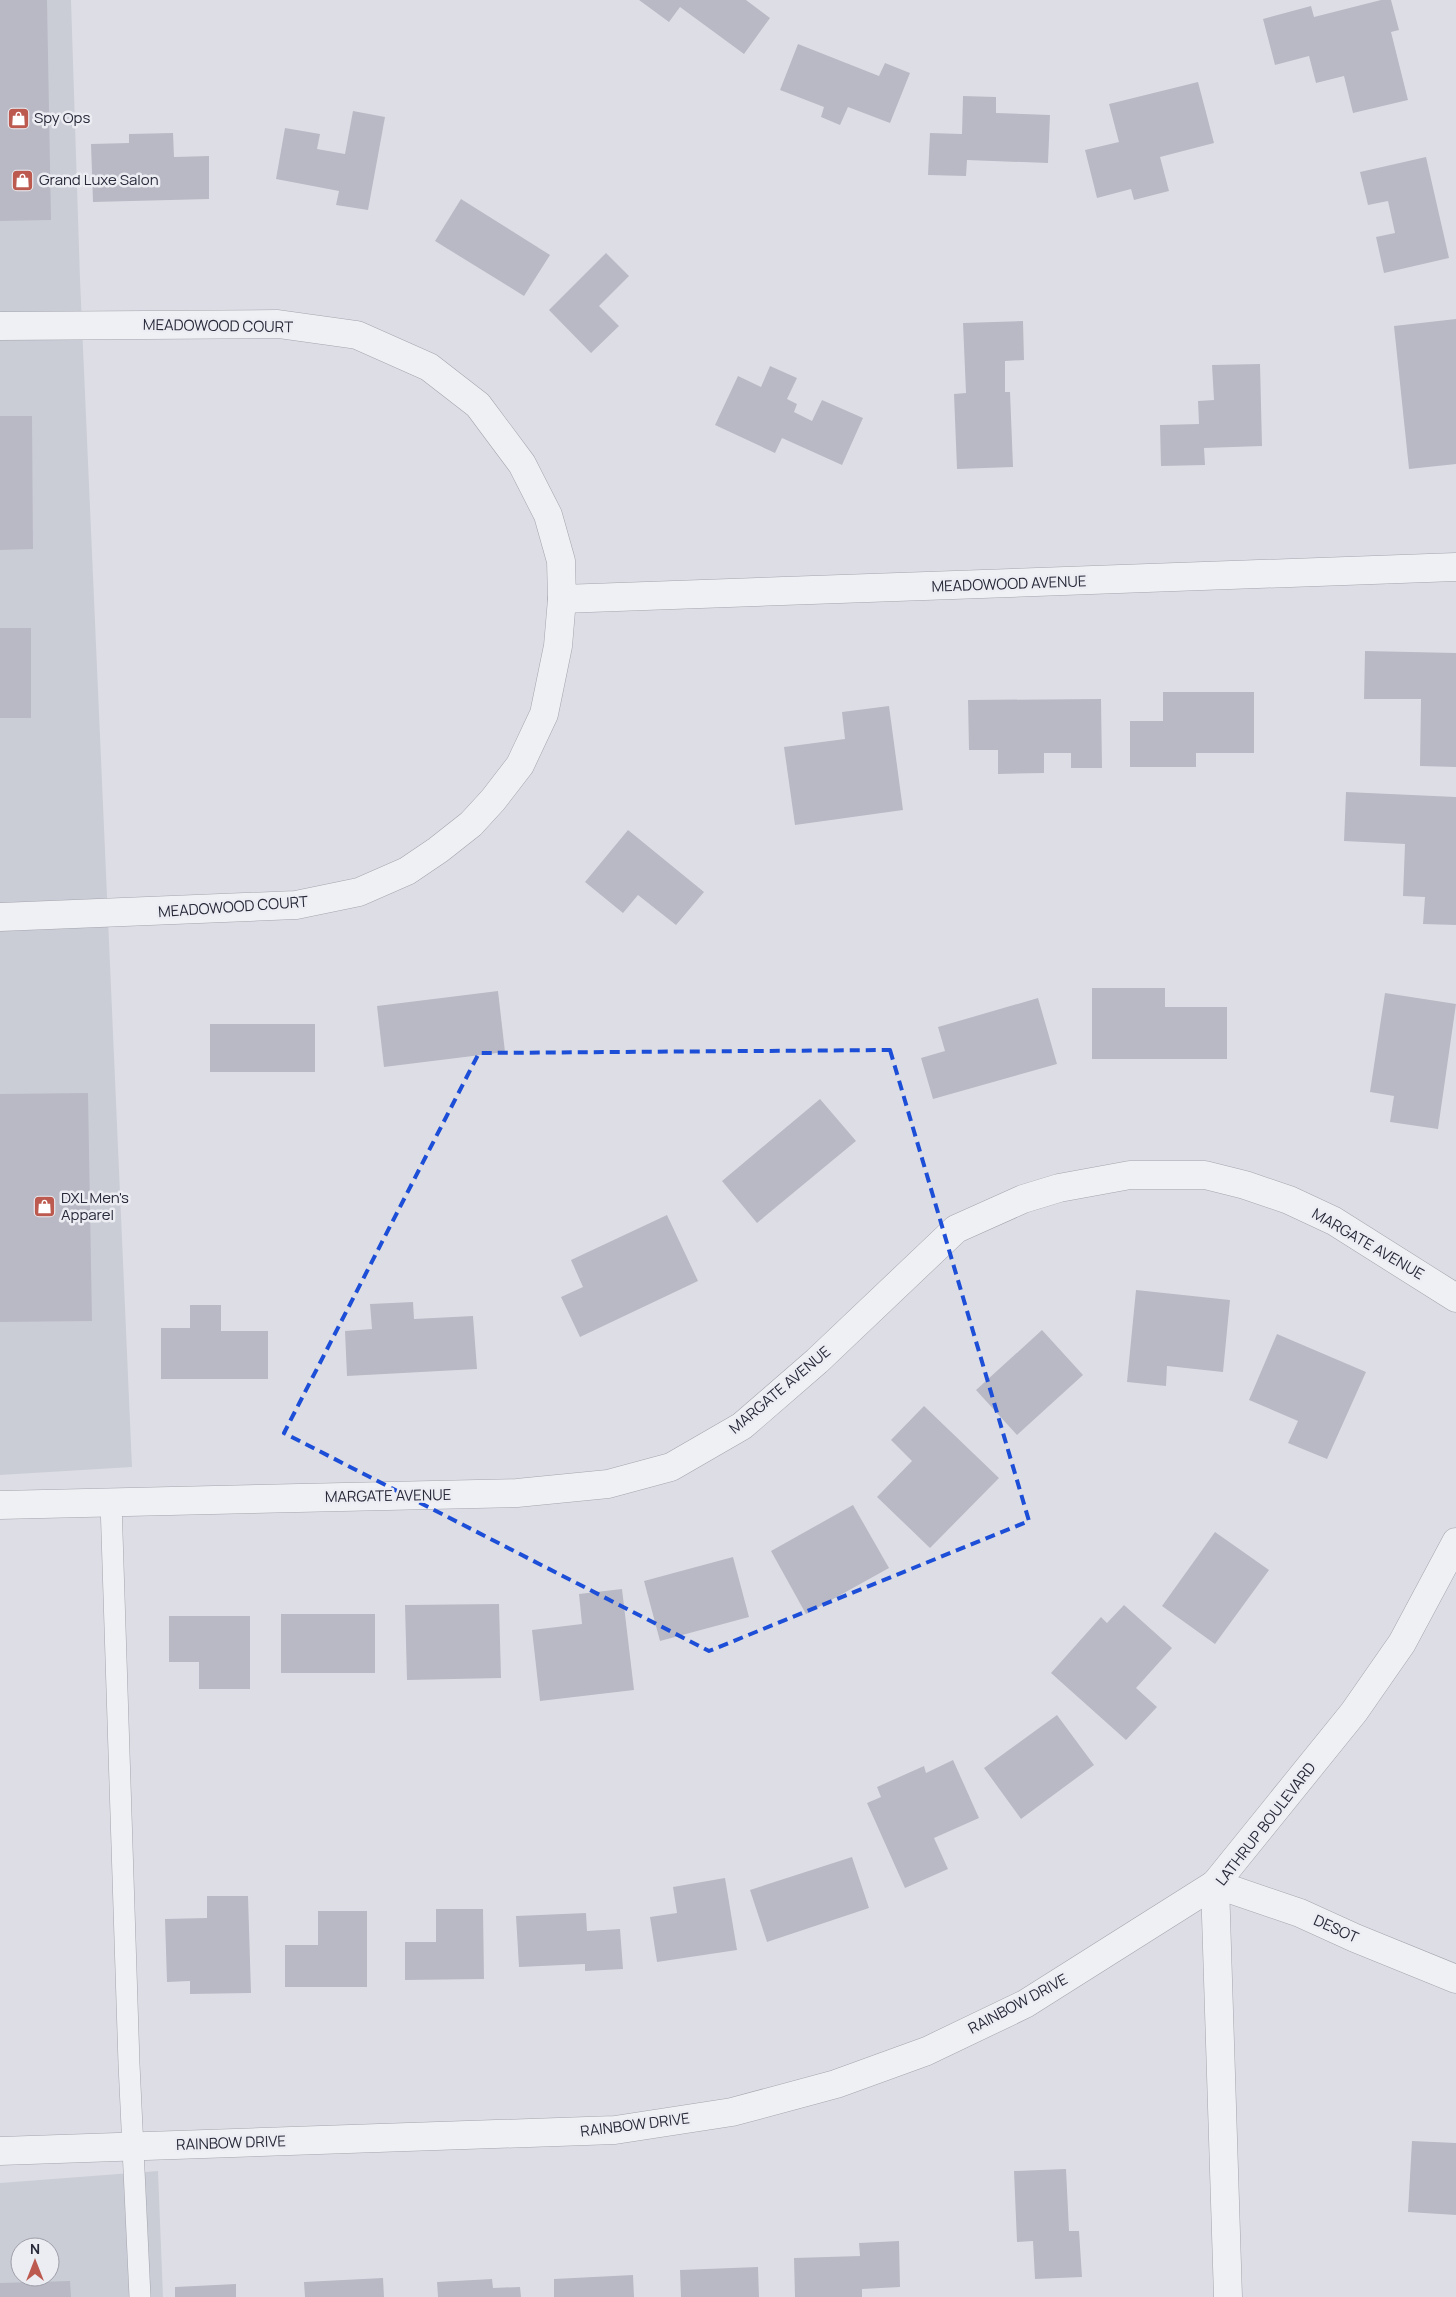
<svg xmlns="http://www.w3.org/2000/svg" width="1456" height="2297" viewBox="0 0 1456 2297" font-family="Manrope,sans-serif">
<rect width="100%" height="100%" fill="#dddee5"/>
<g fill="#cbcdd6" fill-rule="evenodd">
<path d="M0 0H71L80 279 132 1467 0 1475Z"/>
<path d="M158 2171 163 2297H0V2183ZM20 2247H50V2277H20Z"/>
</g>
<g fill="#b8b9c4">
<path d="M0 0H47L51 220 0 221Z"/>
<path d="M639 0H746L770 18 744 54 680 7 669 22Z"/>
<path d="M1381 0H1391L1399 30 1391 32 1408 100 1353 113 1344 76 1316 83 1309 56 1275 65 1263 19 1311 6 1314 17Z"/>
<path d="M798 44 879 76 885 63 910 73 890 123 848 107 840 125 821 117 824 107 780 90Z"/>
<path d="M1198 82 1214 143 1160 157 1169 191 1134 200 1131 189 1097 198 1085 150 1119 142 1109 104Z"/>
<path d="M963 96 996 97V113L1050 115 1048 163 967 160 966 176 928 175 930 133 962 134Z"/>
<path d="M353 111 385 117 368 210 336 205 339 191 276 179 285 128 320 134 317 149 345 154Z"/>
<path d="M173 133 174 157 209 156V199L93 202 91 144 129 143V134Z"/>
<path d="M1426 157 1449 258 1384 273 1376 237 1395 233 1388 201 1368 205 1360 172Z"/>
<path d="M461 199 550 255 524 296 435 241Z"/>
<path d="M606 253 629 276 599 306 619 326 591 353 549 310Z"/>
<path d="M1456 319V464L1409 469 1394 326Z"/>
<path d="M1023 321 1024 360 1005 361V392H1010L1013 467 957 469 954 394 966 393 963 323Z"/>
<path d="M1260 364 1262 446 1204 448 1205 465 1161 466 1160 425 1199 424 1198 401 1214 400 1212 365Z"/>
<path d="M770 366 797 378 787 399 797 404 794 412 812 421 822 400 863 418 842 465 782 438 775 453 715 425 738 376 761 387Z"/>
<path d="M0 416H32L33 549 0 550Z"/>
<rect x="0" y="628" width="31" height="90"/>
<path d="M1365 651 1456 653V767L1420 766 1421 699H1364Z"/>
<path d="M1163 692H1254V753H1196V767H1130V721H1163Z"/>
<path d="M1101 699 1102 768H1071V753H1044V773L998 774V750H969L968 700Z"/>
<path d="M889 706 903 810 795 825 784 747 845 739 842 712Z"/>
<path d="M1346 792 1456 797V925L1423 924 1425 897 1403 896 1405 844 1344 841Z"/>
<path d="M628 830 704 892 676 925 638 895 623 913 585 882Z"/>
<path d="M1092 988H1165V1007H1227V1059H1092Z"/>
<path d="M498 991 505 1052 384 1067 377 1006Z"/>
<path d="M1385 993 1456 1004 1438 1129 1390 1122 1394 1096 1370 1092Z"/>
<path d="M1038 998 1057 1064 933 1099 921 1058 945 1051 938 1027Z"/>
<rect x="210" y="1024" width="105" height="48"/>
<path d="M88 1093 92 1321 0 1322V1094Z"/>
<path d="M820 1099 856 1141 757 1223 722 1181Z"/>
<path d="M667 1215 698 1281 580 1337 561 1297 583 1287 571 1260Z"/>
<path d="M1136 1290 1230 1300 1223 1372 1167 1366 1166 1386 1127 1382Z"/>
<path d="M413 1302 414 1319 473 1316 477 1369 347 1376 345 1331 372 1329 370 1304Z"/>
<path d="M190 1305H221V1331H268V1379H161V1328H190Z"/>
<path d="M1042 1330 1083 1375 1017 1435 976 1390Z"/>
<path d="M1277 1334 1366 1372 1327 1459 1288 1443 1298 1421 1249 1400Z"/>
<path d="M924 1406 999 1478 930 1548 877 1497 912 1461 891 1440Z"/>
<path d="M853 1505 889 1568 806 1614 771 1551Z"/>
<path d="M1215 1532 1269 1570 1215 1644 1162 1606Z"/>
<path d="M733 1557 749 1617 660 1641 644 1581Z"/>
<path d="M622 1589 634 1690 540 1701 532 1630 582 1624 579 1594Z"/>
<path d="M499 1604 501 1678 407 1680 405 1605Z"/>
<path d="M1124 1605 1172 1648 1136 1688 1157 1707 1126 1740 1051 1673 1101 1617 1107 1623Z"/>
<rect x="281" y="1614" width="94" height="59"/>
<path d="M169 1616H250V1689H199V1662H169Z"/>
<path d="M1057 1715 1094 1765 1021 1819 984 1768Z"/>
<path d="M953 1760 979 1818 934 1838 948 1869 905 1888 867 1803 881 1797 877 1787 924 1766 926 1773Z"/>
<path d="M852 1857 869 1908 767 1942 750 1890Z"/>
<path d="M725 1878 737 1950 657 1962 650 1917 677 1913 673 1887Z"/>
<path d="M207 1896H248L251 1993 190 1994V1981L167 1982 165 1919 207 1918Z"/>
<path d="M436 1909H483L484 1979 405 1980V1942H436Z"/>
<path d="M318 1911H367V1987H285V1945H318Z"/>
<path d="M586 1913 587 1931 620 1929 623 1969 585 1971V1964L519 1967 516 1916Z"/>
<path d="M1412 2141 1456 2143V2215L1408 2212Z"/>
<path d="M1066 2169 1069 2231H1079L1082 2277 1035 2279 1033 2241 1017 2242 1014 2171Z"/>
<path d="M899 2241 900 2287 862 2289V2297H795L794 2258 860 2256 859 2243Z"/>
<path d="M758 2267 759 2297H681L680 2270Z"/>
<path d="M633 2275 634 2297H554V2279Z"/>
<path d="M383 2278 384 2297H305L304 2282Z"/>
<path d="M492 2279 493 2288 520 2287 521 2297H438L437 2282Z"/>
<path d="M70 2281 71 2297H0V2283Z"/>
<path d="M236 2284V2297H175V2287Z"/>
</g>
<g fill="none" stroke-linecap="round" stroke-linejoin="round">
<defs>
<path id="lane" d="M111 1502 129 2064 140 2297"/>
<g id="street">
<path d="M0 326 278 324 357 335 429 367 478 405 522 464 548 515 561 561 562 599 558 646 544 714 520 765 493 800 471 824 438 850 407 871 359 892 296 905 0 917"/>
<path d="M562 599 1456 567"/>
<path d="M0 1505 517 1493 608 1484 671 1467 742 1426 817 1361 956 1229 1023 1199 1059 1188 1130 1175H1205L1245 1185 1289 1200 1334 1221 1456 1298"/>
<path d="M0 2151 615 2130 732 2112 836 2084 927 2051 1025 2004 1215 1884 1300 1913 1355 1938 1456 1979"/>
<path d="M1228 2297 1215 1884 1354 1712 1402 1643 1456 1542"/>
</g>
</defs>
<use href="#lane" stroke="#a3a4ae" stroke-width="22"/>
<use href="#street" stroke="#a3a4ae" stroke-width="29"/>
<use href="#lane" stroke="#eff0f4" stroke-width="21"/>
<use href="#street" stroke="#eff0f4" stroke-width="28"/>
</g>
<path fill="none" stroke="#1d4ed8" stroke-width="4" stroke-dasharray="10 6" stroke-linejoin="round" d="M890 1050 1029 1521 709 1651 284 1433 479 1053Z"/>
<defs>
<symbol id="shop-square" viewBox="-11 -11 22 22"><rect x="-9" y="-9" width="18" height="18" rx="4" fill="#bc5a50" stroke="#ecedf3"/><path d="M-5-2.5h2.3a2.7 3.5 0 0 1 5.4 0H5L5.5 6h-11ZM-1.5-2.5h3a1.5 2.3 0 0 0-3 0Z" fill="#fff"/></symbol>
</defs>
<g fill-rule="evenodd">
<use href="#shop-square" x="6" y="106" width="25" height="25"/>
<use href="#shop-square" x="10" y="168" width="25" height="25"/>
<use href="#shop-square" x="32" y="1194" width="25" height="25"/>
</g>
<g text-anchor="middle" stroke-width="5" stroke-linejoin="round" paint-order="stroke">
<g font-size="15" fill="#282a3a" stroke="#ecedf3" text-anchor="start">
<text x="34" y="123">Spy Ops</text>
<text x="39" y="185">Grand Luxe Salon</text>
<text x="61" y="1203">DXL Men's<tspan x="61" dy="17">Apparel</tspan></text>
</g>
<g font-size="15" fill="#282a3a" stroke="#ecedf3">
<text transform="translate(218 326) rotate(1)" y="5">MEADOWOOD COURT</text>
<text transform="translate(1009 584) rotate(-2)" y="5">MEADOWOOD AVENUE</text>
<text transform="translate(233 907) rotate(-4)" y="5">MEADOWOOD COURT</text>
<text transform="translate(1368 1244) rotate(30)" y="5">MARGATE AVENUE</text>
<text transform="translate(780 1390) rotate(-40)" y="5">MARGATE AVENUE</text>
<text transform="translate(388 1496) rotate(-1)" y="5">MARGATE AVENUE</text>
<text transform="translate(1266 1824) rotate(-52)" y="5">LATHRUP BOULEVARD</text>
<text transform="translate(1336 1929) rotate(24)" y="5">DESOT</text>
<text transform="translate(1018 2004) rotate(-28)" y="5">RAINBOW DRIVE</text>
<text transform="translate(635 2125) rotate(-7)" y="5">RAINBOW DRIVE</text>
<text transform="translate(231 2143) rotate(-2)" y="5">RAINBOW DRIVE</text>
</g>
</g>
<g transform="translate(35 2262)"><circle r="24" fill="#ecedf3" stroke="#9e9fa9"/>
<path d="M0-4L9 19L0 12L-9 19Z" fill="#bc5a50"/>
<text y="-8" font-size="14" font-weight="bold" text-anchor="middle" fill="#282a3a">N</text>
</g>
</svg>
